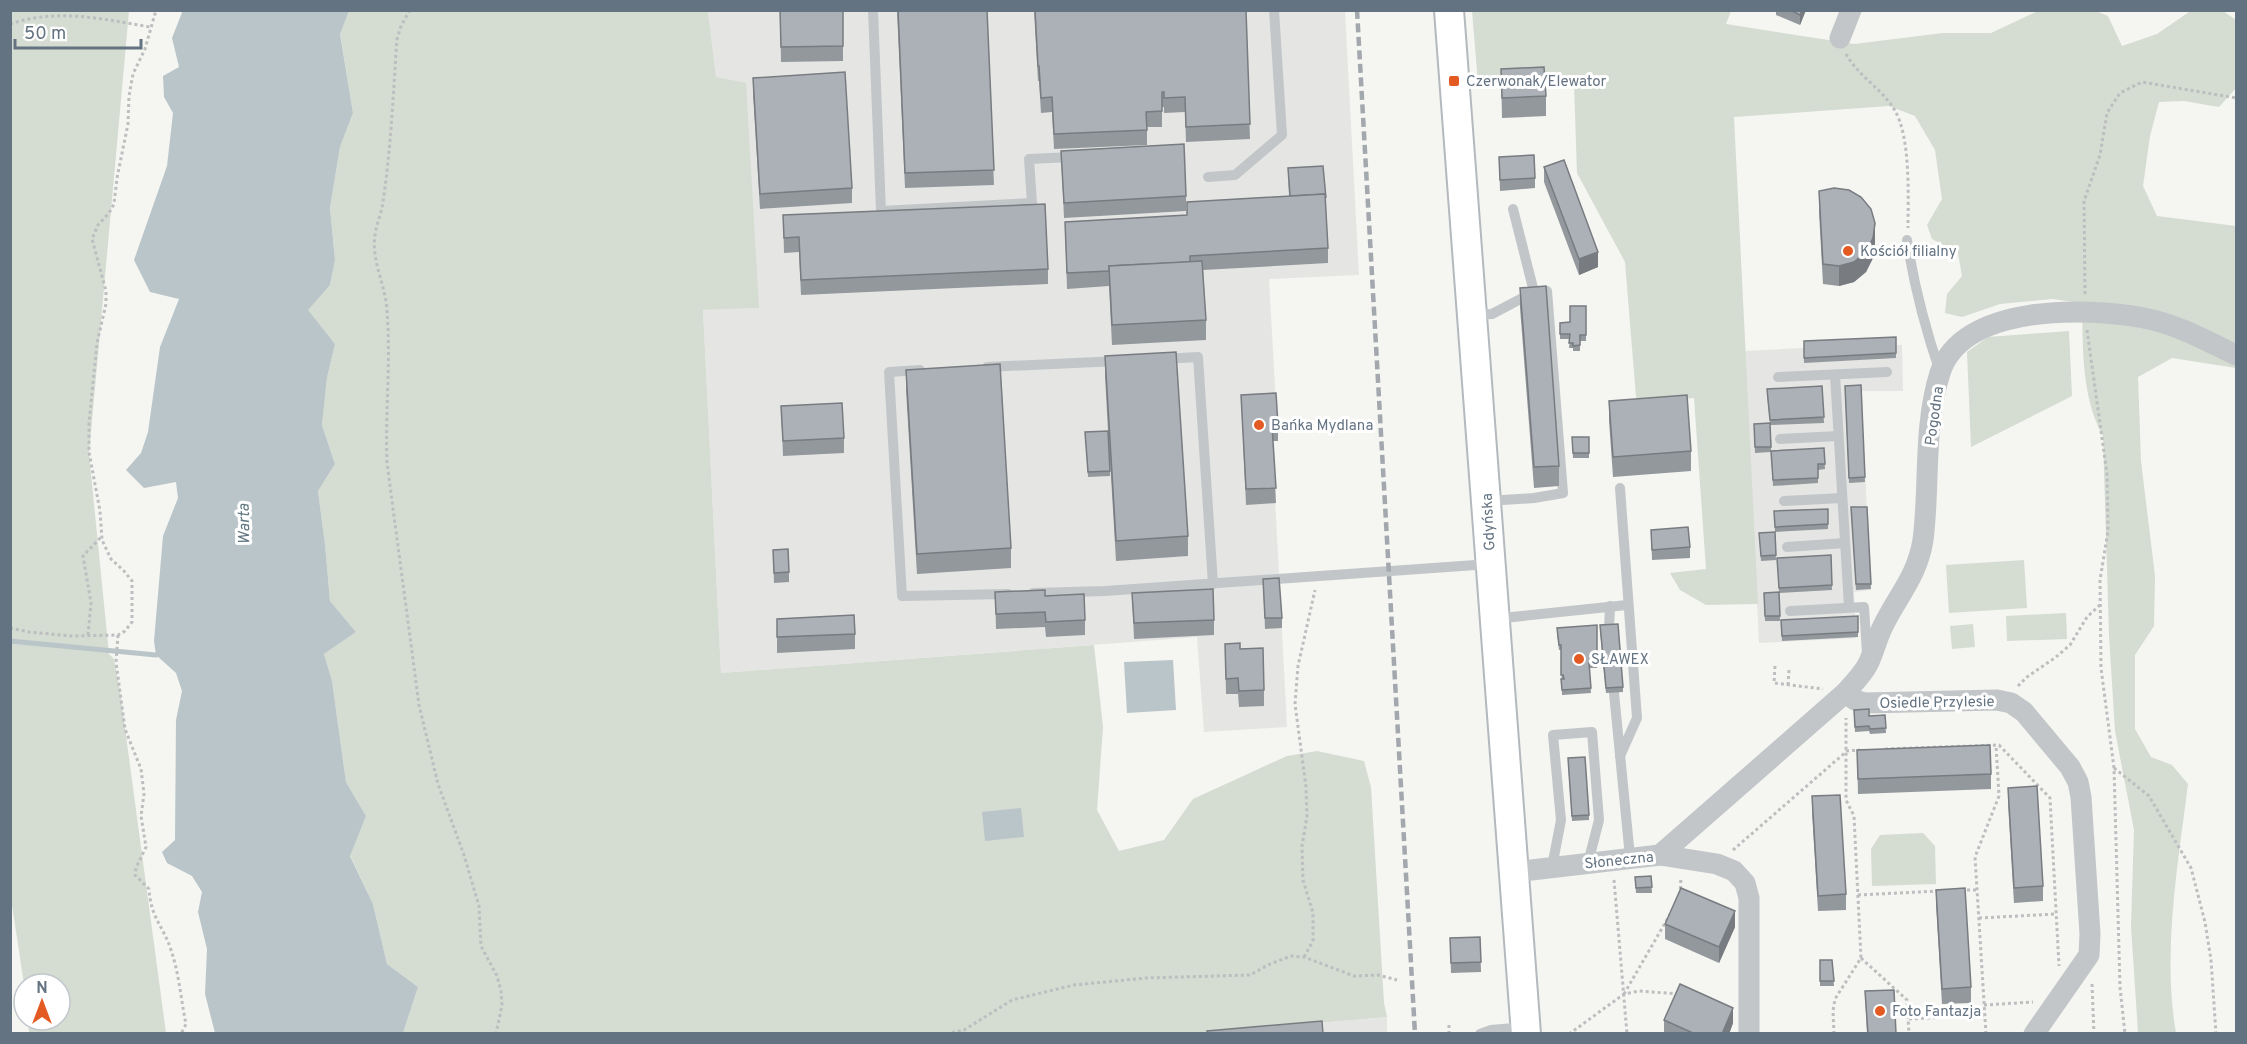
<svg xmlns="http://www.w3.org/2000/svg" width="2247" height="1044" viewBox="0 0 2247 1044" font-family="Overpass,sans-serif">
<rect width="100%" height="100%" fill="#f5f5f1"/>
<g fill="#e5e6e4">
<path d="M708 11H1345L1359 275 1269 279 1278 441H1272L1287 727 1204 732 1197 637 721 673 703 310 758 308 716 78Z"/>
<path d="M1857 345H1902L1903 391H1861L1871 590 1854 592 1856 638 1759 643 1745 351Z"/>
<path d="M1387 1017V1033L1192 1034Z"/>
</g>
<g fill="#d5dcd2">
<path d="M10 11H129L89 454 109 654 114 659 120 691 166 1033H29L28 1020H60V984H24L10 892Z"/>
<path d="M349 11H708L716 77 746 83 759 308 703 310 721 673 1094 645 1103 727 1097 810 1119 851 1164 840 1193 799 1287 756 1317 751 1364 761 1371 787 1384 1003 1387 1017 1192 1034 403 1033 418 987 387 964 373 904 350 855 366 816 346 782 332 681 324 654 356 632 330 601 325 544 318 491 335 464 322 425 327 378 335 344 307 310 330 285 335 260 330 208 340 147 353 113 340 33Z"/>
<path d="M1472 11H1731L1726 24 1854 44 1943 33H1991L2038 11H2096L2108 16 2122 46 2157 34 2189 12 2223 11 2236 20V88L2219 107 2184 101 2159 102 2150 136 2143 186 2157 216 2236 226V368L2172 358 2138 377 2141 461 2155 576 2154 626 2135 655V729L2151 757 2172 765 2188 784C2178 864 2162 953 2176 1033H2138L2131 926 2134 830 2115 731 2109 635 2103 436C2081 397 2083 346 2082 303L2052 299 2000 304 1962 317 1945 313 1947 294 1962 276 1958 253 1932 239 1927 225 1942 199 1935 150 1915 116 1889 106 1734 117 1758 604 1706 605 1680 590 1670 573 1706 569 1694 398 1639 403 1636 397 1625 262 1577 173 1574 83H1478Z"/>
<path d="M2069 331 2072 396 1971 447 1967 352 1988 337Z"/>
<path d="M2024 560 2027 608 1949 613 1946 565Z"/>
<path d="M2066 613 2067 639 2007 641 2006 616Z"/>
<path d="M1973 624 1975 647 1952 649 1950 626Z"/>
<path d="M1923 833 1935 846 1936 884 1872 886 1871 849 1880 835Z"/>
</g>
<g fill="#bac5c9">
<path d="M183 10 349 11 340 34 353 113 340 147 330 208 335 260 330 285 308 310 335 344 327 378 322 425 335 464 318 491 325 544 330 601 356 632 324 654 332 681 346 782 366 816 350 856 373 904 387 964 418 987 403 1033H215L205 994 207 949 198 912 202 892 192 876 167 863 162 852 175 840 176 720 182 691 176 673 156 655 154 641 163 536 178 498 176 482 144 488 126 470 141 453 148 432 160 347 179 299 150 292 134 260 167 166 173 113 164 97 163 76 179 67 172 38Z"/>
<path d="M1173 660 1176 710 1127 713 1124 662Z"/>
<path d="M1021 808 1024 837 985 841 982 812Z"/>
</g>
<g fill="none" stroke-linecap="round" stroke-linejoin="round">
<path stroke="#bac5c9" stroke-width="5" d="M10 641 156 655"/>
<defs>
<path id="secondary" d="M1449 10 1526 1034"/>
</defs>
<use href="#secondary" stroke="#b4b9be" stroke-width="32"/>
<g stroke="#bcbec0" stroke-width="3" stroke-dasharray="3 3" stroke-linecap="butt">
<path d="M410 10 401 26 397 39C393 95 391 152 382 208 380 217 376 226 375 235 371 261 386 286 387 311 391 362 385 412 387 463L419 705 438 784 464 855 479 906 481 946 497 976 501 991 502 1005 496 1034"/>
<path d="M10 24C58 8 102 19 150 27"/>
<path d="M1846 54C1858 76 1881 88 1894 109 1911 136 1908 197 1908 228"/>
<path d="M2085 294 2084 201 2100 155 2107 113 2120 93 2142 82 2236 98"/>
<path d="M2087 330 2107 474 2108 531 2100 580 2101 668 2114 768 2120 987 2125 1034"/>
<path d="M10 628 29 632 71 636 118 635 125 631 132 622V581L124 571 111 559 102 540 100 511 89 452V423L97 343 106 304V291L92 239 98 225 109 213 114 204 117 178 128 124 129 96 133 74 145 49 156 10"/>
<path d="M88 635 91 603 83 556 102 536"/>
<path d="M118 635 116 662 125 729 141 769 144 794 141 816 146 847 136 868 135 875 149 889C151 919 163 925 171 950 179 973 181 1000 186 1024L181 1034"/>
<path d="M1775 666 1774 683 1823 689"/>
<path d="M1788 685 1789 670"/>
<path d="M2018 686 2027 677 2056 657 2070 645 2087 617 2101 604"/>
<path d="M1885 749 1999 745 2050 798 2059 966"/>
<path d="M2114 768 2149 796 2191 868 2205 922 2211 960 2216 1034"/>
<path d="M1733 850 1847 751 1860 750"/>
<path d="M1614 880 1627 1034"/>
<path d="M1961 890H1977"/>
<path d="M1680 895 1681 877"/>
<path d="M1858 895 1939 891"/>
<path d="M1979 918 2056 914"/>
<path d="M1304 957 1313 941V913L1303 880 1302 846 1307 816 1306 787 1295 704 1298 666 1315 590"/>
<path d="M1861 958 1907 1000 1909 1034"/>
<path d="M2092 984 2094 1034"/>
<path d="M1624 994 1672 911"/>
<path d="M1984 1005 2033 1002"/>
<path d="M1909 1019 1985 1015"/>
<path d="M1449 1025V1034"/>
<path d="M946 1034 964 1030 1012 1000 1074 985 1146 978 1250 975 1270 964 1291 956 1304 957 1354 976 1378 975 1397 980"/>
<path d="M1569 1034 1624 994 1639 991 1679 994"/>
<path d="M1834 1034 1833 1011 1835 999 1861 958 1854 816 1846 800V718"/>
<path d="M1986 1034 1975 857 1999 796 1996 745"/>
</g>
<g stroke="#c2c6c9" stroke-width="10">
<path d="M873 10 881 211 1032 203 1029 159 1073 157"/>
<path d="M1208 177 1235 175 1282 135 1274 10"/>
<path d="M1907 240C1914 286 1925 328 1940 372"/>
<path d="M1473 315 1492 314 1534 292 1513 209"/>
<path d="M1163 359 1198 357 1213 584"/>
<path d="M987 367 1118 361"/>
<path d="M920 370 889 372 902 596 1008 594"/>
<path d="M1835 375 1849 607"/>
<path d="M1778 377 1887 372"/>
<path d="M1780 439 1838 436"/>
<path d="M1620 488 1637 718 1620 756"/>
<path d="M1487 501 1534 498 1563 493 1547 291 1534 292"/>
<path d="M1784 501 1842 498"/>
<path d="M1787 547 1845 543"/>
<path d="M1033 593 1105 591 1490 564"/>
<path d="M1790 611 1864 607 1867 653"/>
<path d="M1494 619 1627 605"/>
<path d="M1609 629 1610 606"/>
<path d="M1614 693 1630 857"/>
<path d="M1552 867 1561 820 1553 735 1592 732 1599 820 1588 863"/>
<path d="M1480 1034 1491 1030 1525 1027"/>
</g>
<g stroke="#c2c6c9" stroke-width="21">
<path d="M1840 38 1851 10"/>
<path d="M1845 693 1855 700 1865 703 1997 700 2011 703 2024 712 2070 767 2078 782 2081 797 2090 934 2089 955 2034 1034"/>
<path d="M1660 855 1845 693C1853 684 1863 674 1868 664 1874 652 1877 638 1883 626 1898 595 1917 577 1923 540 1930 486 1923 427 1940 373 1962 304 2086 307 2144 318 2176 324 2207 341 2236 355"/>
<path d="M1515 872 1660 855 1717 864 1734 871 1745 883 1749 898V1034"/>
</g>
<use href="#secondary" stroke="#fff" stroke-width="28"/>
<path stroke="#a3a8ae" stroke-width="4.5" stroke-dasharray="9 4.5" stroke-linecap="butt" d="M1357 10 1415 1034"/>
</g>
<g fill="#93989d">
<path d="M780 10H843V61L781 62Z"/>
<path d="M897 10H987L994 185 905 188Z"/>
<path d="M1034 10H1246L1250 139 1186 142 1185 112 1164 113V107H1162V127H1147V145L1054 149 1052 112 1041 113 1039 81H1038Z"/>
<path d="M1776 10H1806L1800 25 1776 15Z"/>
<path d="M1501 69 1546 96V116L1502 118Z"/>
<path d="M753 78 852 188V203L760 209 753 93Z"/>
<path d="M1061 151 1186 196V211L1064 218Z"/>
<path d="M1499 157 1535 178V188L1500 191Z"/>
<path d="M1544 167 1598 267 1579 275 1544 182Z"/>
<path d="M1288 168 1328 248V263L1203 270 1206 320V340L1112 345 1109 286 1067 289 1065 222 1187 215V202L1289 196Z"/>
<path d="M1819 191 1875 243 1873 258 1866 272 1854 282 1839 286 1823 284 1819 212Z"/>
<path d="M783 215 1048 269V284L801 295 799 252 784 253Z"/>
<path d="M1520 288 1559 466V486L1534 488 1520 308Z"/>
<path d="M1586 306V341H1580V351H1573V348H1569L1570 339H1560V323L1570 322Z"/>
<path d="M1896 337V358L1804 363V341Z"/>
<path d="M1105 356 1188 536V556L1116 561 1110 460V476L1088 477 1085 432 1108 431 1105 376Z"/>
<path d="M906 370 1011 548V568L917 574 906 390Z"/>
<path d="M1861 385 1865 482 1849 483 1845 386Z"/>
<path d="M1822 386 1824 423 1770 425 1771 451 1824 448 1825 469 1818 470V483L1773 486 1771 452 1755 453 1754 429 1770 423 1767 394Z"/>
<path d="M1241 395 1278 425V441H1273L1276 503 1246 505Z"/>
<path d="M1609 401 1691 451V471L1613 477 1609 421Z"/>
<path d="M781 406 844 438V453L783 456Z"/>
<path d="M1572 437H1589V458H1573Z"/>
<path d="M1851 507H1867L1871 589 1856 590Z"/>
<path d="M1828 509V529L1775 532 1776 560 1761 561 1759 533 1775 532 1774 511Z"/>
<path d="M1651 530 1690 547V558L1652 560Z"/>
<path d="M773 550 789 572V582L774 583Z"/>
<path d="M1831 555 1832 590 1779 593 1780 621H1765L1764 593 1779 592 1777 558Z"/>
<path d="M1263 579 1282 618V628L1265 629Z"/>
<path d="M995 592 1045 596 1085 620V635L1046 637 1045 627 996 629Z"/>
<path d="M1132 593 1214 620V635L1134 639Z"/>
<path d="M1858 616V637L1782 641 1781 620Z"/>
<path d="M777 619 855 634V649L777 653Z"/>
<path d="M1597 625V668H1589L1591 693 1562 695 1561 650H1559L1557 633Z"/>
<path d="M1600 630 1623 687V692L1606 693Z"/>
<path d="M1225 644 1240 649 1264 690V706L1239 707 1238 694H1226Z"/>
<path d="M1854 710 1869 716 1885 715 1886 733 1870 734 1869 731 1855 732Z"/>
<path d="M1857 750 1991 774V789L1858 794Z"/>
<path d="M1568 764 1589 815V820L1572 821Z"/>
<path d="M2008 788 2043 886V901L2014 903 2008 803Z"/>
<path d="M1812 796 1846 894V910L1818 911 1812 812Z"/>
<path d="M1651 876 1652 893H1636L1635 877Z"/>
<path d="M1936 890 1971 987V1003L1942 1004 1936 905Z"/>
<path d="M1665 924 1735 927 1719 963 1665 939Z"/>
<path d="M1480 937 1481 972 1451 973 1450 938Z"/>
<path d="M1820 960H1832L1834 986H1820Z"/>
<path d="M1865 991 1896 1034H1867Z"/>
<path d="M1664 1020 1733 1023 1729 1034H1664Z"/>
</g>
<g fill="#787c80">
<path d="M1802 10H1806L1800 25V15Z"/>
<path d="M1875 223V243L1873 258 1866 272 1854 282 1839 286V266Z"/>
<path d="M1598 252V267L1579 275V259Z"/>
<path d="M1735 911V927L1719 963V947Z"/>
<path d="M1733 1008V1023L1729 1034H1722Z"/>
</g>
<g fill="#abb1b7" stroke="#787c80" stroke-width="1.5">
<path d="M780 10H843V46L781 47Z"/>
<path d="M898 10H987L994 170 905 173Z"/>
<path d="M1035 10H1246L1250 124 1186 127 1185 97 1164 98V92H1162V111L1146 112 1147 130 1054 134 1052 97 1041 98 1039 66H1038Z"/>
<path d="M1790 10H1802L1800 15Z"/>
<path d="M1544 67 1546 96 1502 98 1501 69Z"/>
<path d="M845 72 852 188 760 194 753 78Z"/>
<path d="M1184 144 1186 196 1064 203 1061 151Z"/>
<path d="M1534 155 1535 178 1500 180 1499 157Z"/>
<path d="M1564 160 1598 252 1579 259 1544 167Z"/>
<path d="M1323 166 1326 198 1325 194 1290 196 1288 168Z"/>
<path d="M1834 188 1849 190 1861 197 1871 209 1875 223 1873 238 1866 252 1854 262 1839 266 1823 264 1819 191Z"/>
<path d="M1325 194 1328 248 1190 256V262L1109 266V271L1067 273 1065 222 1187 215V202Z"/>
<path d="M1045 204 1048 269 801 280 799 237 784 238 783 215Z"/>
<path d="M1202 261 1206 320 1112 325 1109 266Z"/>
<path d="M1546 286 1559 466 1534 467 1520 288Z"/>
<path d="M1570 306H1586V335H1580V345L1573 346V343H1569L1570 334H1560V323L1570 322Z"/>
<path d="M1896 337V353L1804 358V341Z"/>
<path d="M1176 352 1188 536 1116 541 1105 356Z"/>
<path d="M1000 364 1011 548 917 554 906 370Z"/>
<path d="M1861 385 1865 477 1849 478 1845 386Z"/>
<path d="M1822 386 1824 417 1770 420 1767 389Z"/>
<path d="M1276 393 1278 425 1272 426 1276 488 1246 489 1241 395Z"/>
<path d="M1687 395 1691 451 1613 457 1609 401Z"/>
<path d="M842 403 844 438 783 441 781 406Z"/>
<path d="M1770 423 1771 447H1755L1754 424Z"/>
<path d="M1108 431 1110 471 1088 472 1085 432Z"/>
<path d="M1572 437H1589V453H1573Z"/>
<path d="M1824 448 1825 464H1818V478L1773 480 1771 451Z"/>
<path d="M1851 507H1867L1871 584H1856Z"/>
<path d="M1828 509V524L1775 527 1774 511Z"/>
<path d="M1688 527 1690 547 1652 550 1651 530Z"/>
<path d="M1775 532 1776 555 1761 556 1759 533Z"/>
<path d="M788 549 789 572 774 573 773 550Z"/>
<path d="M1831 555 1832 585 1779 588 1777 558Z"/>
<path d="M1279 578 1282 618H1265L1263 579Z"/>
<path d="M1213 589 1214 620 1134 623 1132 593Z"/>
<path d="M1045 590V596L1084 594 1085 620 1046 622 1045 612 996 614 995 592Z"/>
<path d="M1779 592 1780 616H1765L1764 593Z"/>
<path d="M854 615 855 634 777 637V619Z"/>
<path d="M1858 616V632L1782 636 1781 620Z"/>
<path d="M1618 624 1623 687 1606 688 1600 625Z"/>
<path d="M1597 625V662L1589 663 1591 688 1562 690 1561 679H1564L1563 675H1561V645H1559L1557 628Z"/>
<path d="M1240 643V649L1263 648 1264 690 1239 691 1238 678 1226 679 1225 644Z"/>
<path d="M1869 709V716L1885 715 1886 728 1870 729 1869 726 1855 727 1854 710Z"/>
<path d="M1990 745 1991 774 1858 779 1857 750Z"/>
<path d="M1585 757 1589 815 1572 816 1568 758Z"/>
<path d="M2037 786 2043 886 2014 888 2008 788Z"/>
<path d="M1840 795 1846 894 1818 896 1812 796Z"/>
<path d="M1651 876 1652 887 1636 888 1635 877Z"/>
<path d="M1681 888 1735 911 1719 947 1665 924Z"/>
<path d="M1965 888 1971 987 1942 989 1936 890Z"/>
<path d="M1480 937 1481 962 1451 963 1450 938Z"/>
<path d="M1820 960H1832L1834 981H1820Z"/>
<path d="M1680 984 1733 1008 1722 1034H1695L1664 1020Z"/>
<path d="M1894 990 1896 1034H1868L1865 991Z"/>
<path d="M1322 1021 1323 1034H1207V1031Z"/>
</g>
<g fill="#e35a23" stroke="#fff" stroke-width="2">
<rect x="1448" y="75" width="12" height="12" rx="3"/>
<circle cx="1848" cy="251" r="6"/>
<circle cx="1259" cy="425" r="6"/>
<circle cx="1579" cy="659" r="6"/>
<circle cx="1880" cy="1011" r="6"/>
</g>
<g text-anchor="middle" stroke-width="6" stroke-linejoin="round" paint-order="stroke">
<g font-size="15" fill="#647382" stroke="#fff" text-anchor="start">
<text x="1466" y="86">Czerwonak/Elewator</text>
<text x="1860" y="256">Kościół filialny</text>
<text x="1271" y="430">Bańka Mydlana</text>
<text x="1591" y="664">SŁAWEX</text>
<text x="1892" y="1016">Foto Fantazja</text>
</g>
<g font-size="15" fill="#647382" stroke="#fff">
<text transform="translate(1934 416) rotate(-82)" y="5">Pogodna</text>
<text transform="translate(1488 522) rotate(-93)" y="5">Gdyńska</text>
<text transform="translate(1937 702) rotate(-1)" y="5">Osiedle Przylesie</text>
<text transform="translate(1619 860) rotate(-6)" y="5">Słoneczna</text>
</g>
<g font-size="16" font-style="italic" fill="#5f757f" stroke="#fff">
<text transform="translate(243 524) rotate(-91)" y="6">Warta</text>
</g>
</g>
<rect width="2247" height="1044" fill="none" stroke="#647382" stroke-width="24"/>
<g transform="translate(42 1002)"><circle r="28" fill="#ffffff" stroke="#c1c7cd" stroke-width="1.5"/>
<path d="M0-4.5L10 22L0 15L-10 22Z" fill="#e35a23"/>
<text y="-9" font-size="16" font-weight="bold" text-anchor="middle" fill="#647382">N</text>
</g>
<path d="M15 39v9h126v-9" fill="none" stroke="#647382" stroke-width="3"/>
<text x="24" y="39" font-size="18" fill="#647382" stroke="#ffffff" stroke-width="4.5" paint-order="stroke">50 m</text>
</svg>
